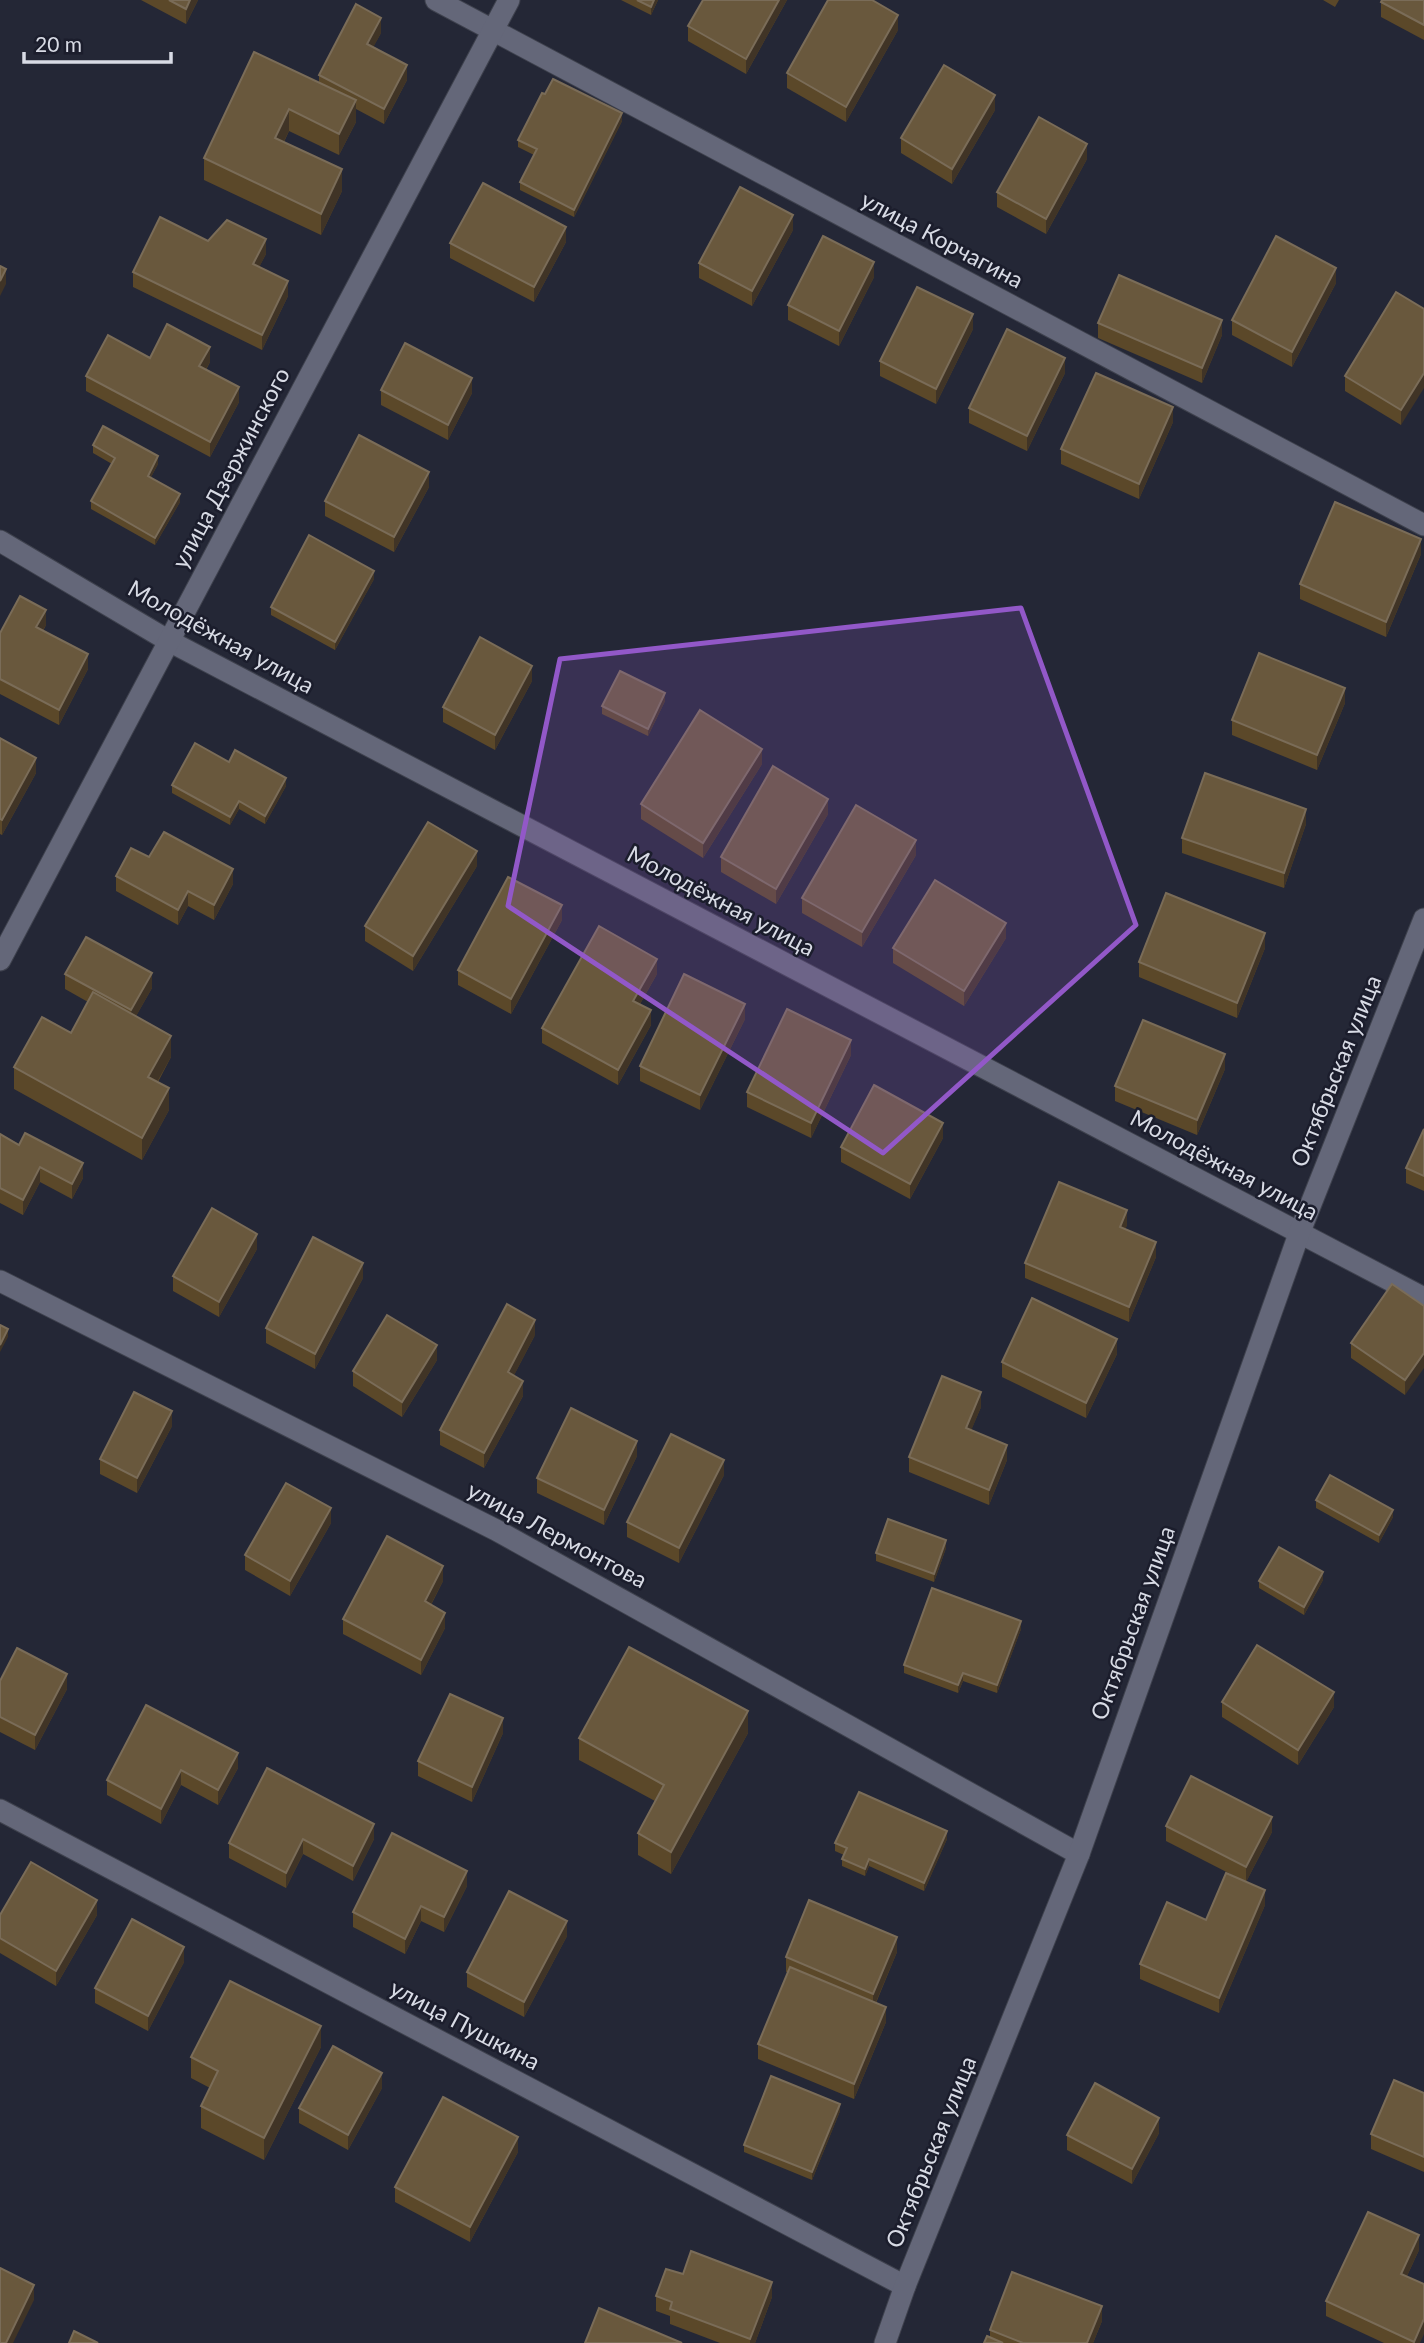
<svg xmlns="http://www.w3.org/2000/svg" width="1424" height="2343" viewBox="0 0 1424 2343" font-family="Lato,sans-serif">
<rect width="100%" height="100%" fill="#242736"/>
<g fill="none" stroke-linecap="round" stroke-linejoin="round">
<defs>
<g id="street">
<path d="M436 0 1424 525"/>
<path d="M0 541 169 641 1424 1298"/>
<path d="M0 960 509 0"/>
<path d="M0 1281 496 1530 1079 1854"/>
<path d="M0 1810 905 2286"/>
<path d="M885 2343 905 2286 1079 1854 1299 1234 1424 919"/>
</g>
</defs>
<use href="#street" stroke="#3e414d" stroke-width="23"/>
<use href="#street" stroke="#646779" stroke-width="21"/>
</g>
<g fill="#5b4829">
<path d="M141 0H198L186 24Z"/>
<path d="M621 0H658L651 15Z"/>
<path d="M703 0H787L746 74 688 41V26Z"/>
<path d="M1323 0H1339L1335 7Z"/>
<path d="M1424 0V40L1381 17V2Z"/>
<path d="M898 30 846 122 787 88V73Z"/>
<path d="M381 33 373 47 407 80 384 124 356 109V122L339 155 289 131 284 142 342 191 321 235 204 180V158L319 82V75Z"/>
<path d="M995 110 952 184 901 153V138Z"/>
<path d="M622 121 574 217 520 190V182L534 155 518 147V140Z"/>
<path d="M1087 159 1046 234 997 207V192Z"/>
<path d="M793 230 752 306 699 278V263Z"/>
<path d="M208 241 266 254 259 267 288 296 262 350 133 287V272Z"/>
<path d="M566 242 534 302 450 258V243Z"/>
<path d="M874 277 839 346 788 320V305Z"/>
<path d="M1336 283 1292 367 1232 335V320Z"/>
<path d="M1424 309 1401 425 1345 391V376Z"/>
<path d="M1098 323 1222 335 1202 383 1098 338Z"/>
<path d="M973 329 936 404 880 376V361Z"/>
<path d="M150 358 210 362 206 370 239 402 210 457 86 391V376Z"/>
<path d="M1065 373 1027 451 969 423V408Z"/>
<path d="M381 390 472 393 448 440 381 405Z"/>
<path d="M1173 422 1139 499 1061 464V449Z"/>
<path d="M93 445 158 464 151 477 180 502 155 545 91 509V501L112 464 93 453Z"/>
<path d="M429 487 394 552 325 516V501Z"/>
<path d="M1421 554 1386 637 1300 599V584Z"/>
<path d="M374 579 335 650 271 615V607Z"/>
<path d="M46 625 43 631 88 669 59 725 0 694V633Z"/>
<path d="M532 681 495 750 443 722V707Z"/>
<path d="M665 701 648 736 602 714V706Z"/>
<path d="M1345 703 1317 770 1232 735V720Z"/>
<path d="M0 738 36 773 2 835 0 834Z"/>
<path d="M229 762 286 786 265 824 239 809 230 825 172 793V785Z"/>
<path d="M762 764 703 858 641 819V804Z"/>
<path d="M828 814 776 904 721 872V857Z"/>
<path d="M1306 824 1284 888 1182 853V838Z"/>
<path d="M916 855 862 947 802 913V898Z"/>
<path d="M149 857 233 884 214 920 188 906 178 925 116 891V876Z"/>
<path d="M477 866 413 971 365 941V926Z"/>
<path d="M562 920 511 1014 458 985V970Z"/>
<path d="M1006 938 964 1006 893 963V948Z"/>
<path d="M1265 948 1237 1018 1139 977V962Z"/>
<path d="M65 974 152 988 136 1016 171 1057 158 1082 169 1110 142 1160 14 1089V1067L71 1033 88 1002 65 989Z"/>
<path d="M657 974 640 1004 651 1025 618 1085 542 1043V1028Z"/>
<path d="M745 1019 700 1110 640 1081V1066Z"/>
<path d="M851 1055 811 1138 747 1107V1092Z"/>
<path d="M1225 1069 1197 1135 1115 1101V1086Z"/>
<path d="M1424 1129V1191L1406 1183V1168Z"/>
<path d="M0 1134 83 1178 72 1199 40 1182 23 1215 0 1203Z"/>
<path d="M943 1138 910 1199 841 1162V1147Z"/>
<path d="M1127 1225 1125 1229 1156 1257 1129 1322 1025 1278V1263Z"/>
<path d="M257 1249 219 1317 173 1291V1276Z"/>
<path d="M363 1278 315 1369 266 1343V1328Z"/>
<path d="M1424 1306 1405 1395 1351 1358V1343Z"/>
<path d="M535 1335 514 1375 523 1396 484 1468 440 1445V1430Z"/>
<path d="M1117 1354 1086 1418 1002 1377V1362Z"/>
<path d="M437 1360 402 1417 353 1386V1371Z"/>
<path d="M981 1407 971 1430 1007 1460 989 1505 909 1472V1457Z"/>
<path d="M172 1426 137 1493 100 1474V1459Z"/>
<path d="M637 1456 604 1525 537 1493V1478Z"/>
<path d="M724 1475 679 1563 627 1537V1522Z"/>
<path d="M1316 1500 1393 1517 1379 1543 1316 1508Z"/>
<path d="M331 1523 290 1596 245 1570V1555Z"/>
<path d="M946 1548 934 1582 876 1561V1553Z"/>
<path d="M1323 1580 1304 1615 1259 1588V1581Z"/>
<path d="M443 1581 431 1605 445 1628 421 1675 343 1634V1619Z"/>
<path d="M1021 1629 997 1693 963 1681 958 1693 904 1673V1665Z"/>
<path d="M0 1681 67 1689 35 1750 0 1732Z"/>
<path d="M1222 1702 1334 1707 1298 1765 1222 1717Z"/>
<path d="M146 1705 238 1768 218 1805 181 1785 161 1824 107 1795V1780Z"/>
<path d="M503 1733 472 1802 418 1776V1761Z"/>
<path d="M748 1733 671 1874 638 1855V1833L655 1801 579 1760V1738Z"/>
<path d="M267 1768 374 1839 353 1881 303 1854 286 1888 229 1858V1843Z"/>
<path d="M1166 1826 1272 1832 1246 1882 1166 1841Z"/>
<path d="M947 1839 924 1891 869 1866 865 1876 842 1866V1859L844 1855 835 1851V1843Z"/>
<path d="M467 1886 444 1932 421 1921 405 1954 353 1927V1912Z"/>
<path d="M1265 1905 1219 2013 1140 1979V1964L1206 1920Z"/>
<path d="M0 1915H97L56 1986 0 1953Z"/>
<path d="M567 1936 524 2017 467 1987V1972Z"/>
<path d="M897 1952 876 2003 886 2022 854 2099 758 2059V2044L788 1972H786V1957Z"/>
<path d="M184 1962 148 2031 95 2003V1988Z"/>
<path d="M321 2047 264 2160 201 2128V2106L210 2088 191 2078V2057Z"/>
<path d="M382 2088 348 2150 299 2123V2108Z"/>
<path d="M1424 2093V2172L1371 2149V2134Z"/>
<path d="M840 2111 812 2180 744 2152V2145Z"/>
<path d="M1159 2133 1132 2184 1067 2150V2135Z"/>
<path d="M518 2152 470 2242 395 2202V2187Z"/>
<path d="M1419 2250 1407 2276 1420 2343H1384L1326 2316V2301Z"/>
<path d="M683 2274 772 2297 755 2343H720L670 2324V2316L656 2311V2296Z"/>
<path d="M1102 2321 1093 2343H984L990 2338V2330Z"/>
</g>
<g fill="#403426">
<path d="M190 0H198L186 24V9Z"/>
<path d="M654 0H658L651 15V7Z"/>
<path d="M779 0H787L746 74V59Z"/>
<path d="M898 15V30L846 122V107Z"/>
<path d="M381 18V33L367 59V44Z"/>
<path d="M407 65V80L384 124V109Z"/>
<path d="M995 95V110L952 184V169Z"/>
<path d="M356 100V122L339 155V134Z"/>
<path d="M289 109V131L275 159V138Z"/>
<path d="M622 113V121L574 217V210Z"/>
<path d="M1087 144V159L1046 234V219Z"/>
<path d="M342 169V191L321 235V214Z"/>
<path d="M793 215V230L752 306V291Z"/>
<path d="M566 227V242L534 302V287Z"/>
<path d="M266 239V254L253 279V264Z"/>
<path d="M874 262V277L839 346V331Z"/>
<path d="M1336 268V283L1292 367V352Z"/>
<path d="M6 269V284L0 296V281Z"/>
<path d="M288 281V296L262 350V335Z"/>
<path d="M973 314V329L936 404V389Z"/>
<path d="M1222 320V335L1202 383V368Z"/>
<path d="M210 347V362L199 381V366Z"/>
<path d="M1065 358V373L1027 451V436Z"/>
<path d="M1424 373V388L1401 425V410Z"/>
<path d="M472 378V393L448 440V425Z"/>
<path d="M239 387V402L210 457V442Z"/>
<path d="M1173 407V422L1139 499V484Z"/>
<path d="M158 456V464L148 483V476Z"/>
<path d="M429 472V487L394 552V537Z"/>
<path d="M180 494V502L155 545V538Z"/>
<path d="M1421 539V554L1386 637V622Z"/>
<path d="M374 571V579L335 650V642Z"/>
<path d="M46 610V625L36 642V627Z"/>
<path d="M88 654V669L59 725V710Z"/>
<path d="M532 666V681L495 750V735Z"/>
<path d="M1345 688V703L1317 770V755Z"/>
<path d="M665 693V701L648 736V729Z"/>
<path d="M762 749V764L703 858V843Z"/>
<path d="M36 758V773L2 835V820Z"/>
<path d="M286 778V786L265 824V816Z"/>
<path d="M828 799V814L776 904V889Z"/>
<path d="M239 801V809L230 825V817Z"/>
<path d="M1306 809V824L1284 888V873Z"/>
<path d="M916 840V855L862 947V932Z"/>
<path d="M477 851V866L413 971V956Z"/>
<path d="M233 869V884L214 920V905Z"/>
<path d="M188 891V906L178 925V910Z"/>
<path d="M562 905V920L511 1014V999Z"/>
<path d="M1006 923V938L964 1006V991Z"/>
<path d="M1265 933V948L1237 1018V1003Z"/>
<path d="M657 959V974L633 1016V1001Z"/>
<path d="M152 973V988L131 1025V1010Z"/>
<path d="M745 1004V1019L700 1110V1095Z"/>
<path d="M651 1010V1025L618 1085V1070Z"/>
<path d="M171 1036V1057L148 1098V1077Z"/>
<path d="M851 1040V1055L811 1138V1123Z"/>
<path d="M1225 1054V1069L1197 1135V1120Z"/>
<path d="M169 1088V1110L142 1160V1138Z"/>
<path d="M943 1123V1138L910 1199V1184Z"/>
<path d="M83 1163V1178L72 1199V1184Z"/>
<path d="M40 1167V1182L23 1215V1200Z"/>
<path d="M1127 1210V1225L1120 1242V1227Z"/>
<path d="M257 1234V1249L219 1317V1302Z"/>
<path d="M1156 1242V1257L1129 1322V1307Z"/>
<path d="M363 1263V1278L315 1369V1354Z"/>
<path d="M535 1320V1335L508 1387V1372Z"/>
<path d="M8 1329V1337L0 1352V1345Z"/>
<path d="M1117 1339V1354L1086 1418V1403Z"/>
<path d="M437 1345V1360L402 1417V1402Z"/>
<path d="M1424 1353V1368L1405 1395V1380Z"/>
<path d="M523 1381V1396L484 1468V1453Z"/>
<path d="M981 1392V1407L966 1443V1428Z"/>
<path d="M172 1411V1426L137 1493V1478Z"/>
<path d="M637 1441V1456L604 1525V1510Z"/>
<path d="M1007 1445V1460L989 1505V1490Z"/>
<path d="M724 1460V1475L679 1563V1548Z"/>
<path d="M331 1508V1523L290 1596V1581Z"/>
<path d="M1393 1510V1517L1379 1543V1535Z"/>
<path d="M946 1540V1548L934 1582V1574Z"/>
<path d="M443 1566V1581L425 1616V1601Z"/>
<path d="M1323 1572V1580L1304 1615V1607Z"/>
<path d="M445 1613V1628L421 1675V1660Z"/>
<path d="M1021 1621V1629L997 1693V1685Z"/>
<path d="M963 1673V1681L958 1693V1685Z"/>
<path d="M67 1674V1689L35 1750V1735Z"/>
<path d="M1334 1692V1707L1298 1765V1750Z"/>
<path d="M748 1711V1733L671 1874V1852Z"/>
<path d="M503 1718V1733L472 1802V1787Z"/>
<path d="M238 1753V1768L218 1805V1790Z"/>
<path d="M181 1770V1785L161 1824V1809Z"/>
<path d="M1272 1817V1832L1246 1882V1867Z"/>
<path d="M374 1824V1839L353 1881V1866Z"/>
<path d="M947 1831V1839L924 1891V1883Z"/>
<path d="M303 1839V1854L286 1888V1873Z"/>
<path d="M869 1859V1866L865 1876V1869Z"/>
<path d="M467 1871V1886L444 1932V1917Z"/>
<path d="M1265 1890V1905L1219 2013V1998Z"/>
<path d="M97 1900V1915L56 1986V1971Z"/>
<path d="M421 1906V1921L405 1954V1939Z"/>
<path d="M567 1921V1936L524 2017V2002Z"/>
<path d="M897 1937V1952L873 2009V1994Z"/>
<path d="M184 1947V1962L148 2031V2016Z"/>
<path d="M886 2007V2022L854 2099V2084Z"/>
<path d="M321 2026V2047L264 2160V2138Z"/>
<path d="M382 2073V2088L348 2150V2135Z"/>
<path d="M840 2104V2111L812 2180V2172Z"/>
<path d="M1159 2118V2133L1132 2184V2169Z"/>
<path d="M518 2137V2152L470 2242V2227Z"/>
<path d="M1419 2235V2250L1401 2289V2274Z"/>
<path d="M772 2282V2297L755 2343H750V2339Z"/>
<path d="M34 2285V2300L13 2343H6Z"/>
<path d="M1102 2306V2321L1093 2343H1087Z"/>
<path d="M1424 2319V2334L1420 2343H1414Z"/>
</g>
<g fill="#69583d" stroke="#7a6c58" stroke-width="2">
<path d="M169 0H190L186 9Z"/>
<path d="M637 0H654L651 7Z"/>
<path d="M703 0H779L746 59 688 26Z"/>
<path d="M828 0H872L898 15 846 107 787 73Z"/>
<path d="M1382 0H1424V25L1381 2Z"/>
<path d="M356 4 381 18 367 44 407 65 384 109 319 75Z"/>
<path d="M254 52 356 100 339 134 289 109 275 138 342 169 321 214 204 158Z"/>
<path d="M944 65 995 95 952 169 901 138Z"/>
<path d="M553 79 622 113 574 210 520 182 537 149 518 140 542 93 545 94Z"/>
<path d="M1039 117 1087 144 1046 219 997 192Z"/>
<path d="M483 183 566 227 534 287 450 243Z"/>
<path d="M740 187 793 215 752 291 699 263Z"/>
<path d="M160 217 208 241 227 220 266 239 253 264 288 281 262 335 133 272Z"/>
<path d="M823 236 874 262 839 331 788 305Z"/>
<path d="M1276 236 1336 268 1292 352 1232 320Z"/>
<path d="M0 266 6 269 0 281Z"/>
<path d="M1119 275 1222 320 1202 368 1098 323Z"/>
<path d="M917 287 973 314 936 389 880 361Z"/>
<path d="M1396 292 1424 309V373L1401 410 1345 376Z"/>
<path d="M167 324 210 347 199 366 239 387 210 442 86 376 108 335 150 358Z"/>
<path d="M1007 329 1065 358 1027 436 969 408Z"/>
<path d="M405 343 472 378 448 425 381 390Z"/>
<path d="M1096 373 1173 407 1139 484 1061 449Z"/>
<path d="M103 426 158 456 148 476 180 494 155 538 91 501 115 458 93 445Z"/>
<path d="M359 435 429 472 394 537 325 501Z"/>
<path d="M1335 502 1421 539 1386 622 1300 584Z"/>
<path d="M309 535 374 571 335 642 271 607Z"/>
<path d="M20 596 46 610 36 627 88 654 59 710 0 679V633Z"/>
<path d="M480 637 532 666 495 735 443 707Z"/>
<path d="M1259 653 1345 688 1317 755 1232 720Z"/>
<path d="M620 671 665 693 648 729 602 706Z"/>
<path d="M700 710 762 749 703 843 641 804Z"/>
<path d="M0 738 36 758 2 820 0 819Z"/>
<path d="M195 743 229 762 235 750 286 778 265 816 239 801 230 817 172 785Z"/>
<path d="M773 766 828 799 776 889 721 857Z"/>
<path d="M1205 773 1306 809 1284 873 1182 838Z"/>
<path d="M856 805 916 840 862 932 802 898Z"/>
<path d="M428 822 477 851 413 956 365 926Z"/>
<path d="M164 832 233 869 214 905 188 891 178 910 116 876 131 848 149 857Z"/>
<path d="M508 877 562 905 511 999 458 970Z"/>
<path d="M935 880 1006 923 964 991 893 948Z"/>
<path d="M1166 893 1265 933 1237 1003 1139 962Z"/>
<path d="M599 926 657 959 633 1001 651 1010 618 1070 542 1028Z"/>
<path d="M86 937 152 973 131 1010 65 974Z"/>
<path d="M684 974 745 1004 700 1095 640 1066Z"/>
<path d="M93 992 171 1036 148 1077 169 1088 142 1138 14 1067 42 1017 71 1033Z"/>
<path d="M787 1009 851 1040 811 1123 747 1092Z"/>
<path d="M1143 1020 1225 1054 1197 1120 1115 1086Z"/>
<path d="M874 1085 943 1123 910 1184 841 1147Z"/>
<path d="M1424 1129V1176L1406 1168Z"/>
<path d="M25 1133 83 1163 72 1184 40 1167 23 1200 0 1188V1134L19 1145Z"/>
<path d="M1059 1182 1127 1210 1120 1227 1156 1242 1129 1307 1025 1263Z"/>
<path d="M212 1208 257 1234 219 1302 173 1276Z"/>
<path d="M313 1237 363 1263 315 1354 266 1328Z"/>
<path d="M1392 1284 1424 1306V1353L1405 1380 1351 1343Z"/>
<path d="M1032 1298 1117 1339 1086 1403 1002 1362Z"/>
<path d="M507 1304 535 1320 508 1372 523 1381 484 1453 440 1430Z"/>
<path d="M387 1315 437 1345 402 1402 353 1371Z"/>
<path d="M0 1325 8 1329 0 1345Z"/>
<path d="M942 1376 981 1392 966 1428 1007 1445 989 1490 909 1457Z"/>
<path d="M134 1392 172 1411 137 1478 100 1459Z"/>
<path d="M571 1408 637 1441 604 1510 537 1478Z"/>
<path d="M671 1434 724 1460 679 1548 627 1522Z"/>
<path d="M1330 1475 1393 1510 1379 1535 1316 1500Z"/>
<path d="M286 1483 331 1508 290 1581 245 1555Z"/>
<path d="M888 1519 946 1540 934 1574 876 1553Z"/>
<path d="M387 1536 443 1566 425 1601 445 1613 421 1660 343 1619Z"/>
<path d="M1279 1547 1323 1572 1304 1607 1259 1581Z"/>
<path d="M932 1588 1021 1621 997 1685 963 1673 958 1685 904 1665Z"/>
<path d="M1257 1645 1334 1692 1298 1750 1222 1702Z"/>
<path d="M629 1647 748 1711 671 1852 638 1833 664 1785 579 1738Z"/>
<path d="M17 1648 67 1674 35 1735 0 1717V1681Z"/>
<path d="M450 1694 503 1718 472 1787 418 1761Z"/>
<path d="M146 1705 238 1753 218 1790 181 1770 161 1809 107 1780Z"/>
<path d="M267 1768 374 1824 353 1866 303 1839 286 1873 229 1843Z"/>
<path d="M1191 1776 1272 1817 1246 1867 1166 1826Z"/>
<path d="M859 1792 947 1831 924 1883 869 1859 865 1869 842 1859 847 1848 835 1843Z"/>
<path d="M392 1833 467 1871 444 1917 421 1906 405 1939 353 1912Z"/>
<path d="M31 1862 97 1900 56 1971 0 1938V1915Z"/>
<path d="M1226 1873 1265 1890 1219 1998 1140 1964 1167 1902 1206 1920Z"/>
<path d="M509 1891 567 1921 524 2002 467 1972Z"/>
<path d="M809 1900 897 1937 873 1994 786 1957Z"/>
<path d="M132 1919 184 1947 148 2016 95 1988Z"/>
<path d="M790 1967 886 2007 854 2084 758 2044Z"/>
<path d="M230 1981 321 2026 264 2138 201 2106 218 2071 191 2057Z"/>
<path d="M333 2046 382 2073 348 2135 299 2108Z"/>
<path d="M771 2076 840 2104 812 2172 744 2145Z"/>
<path d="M1394 2080 1424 2093V2157L1371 2134Z"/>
<path d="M1095 2083 1159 2118 1132 2169 1067 2135Z"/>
<path d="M443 2097 518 2137 470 2227 395 2187Z"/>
<path d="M1368 2212 1419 2235 1401 2274 1424 2284V2319L1414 2342 1326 2301Z"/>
<path d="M691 2251 772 2282 750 2339 670 2309 672 2302 656 2296 666 2269 683 2274Z"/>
<path d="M0 2268 34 2285 6 2343H0Z"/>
<path d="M1012 2272 1102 2306 1087 2343H1023L990 2330Z"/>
<path d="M599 2308 682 2343H585Z"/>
<path d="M74 2331 98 2343H69Z"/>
<path d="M987 2336 1003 2343H984Z"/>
</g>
<path fill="#9258c8" fill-opacity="0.2" stroke="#9258c8" stroke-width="5" stroke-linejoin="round" d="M1021 608 1136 925 883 1153 508 906 560 659Z"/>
<g text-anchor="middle" stroke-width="5" stroke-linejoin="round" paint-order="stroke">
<g font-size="23" fill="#d8dbe5" stroke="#1b1d2c">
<text transform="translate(942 240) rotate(28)" y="8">улица Корчагина</text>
<text transform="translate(231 468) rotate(-62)" y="8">улица Дзержинского</text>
<text transform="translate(221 637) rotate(29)" y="8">Молодёжная улица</text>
<text transform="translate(721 901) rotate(28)" y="8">Молодёжная улица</text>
<text transform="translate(1336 1071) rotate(-68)" y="8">Октябрьская улица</text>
<text transform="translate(1224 1165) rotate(28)" y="8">Молодёжная улица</text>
<text transform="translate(557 1535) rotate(28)" y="8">улица Лермонтова</text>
<text transform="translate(1133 1623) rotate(-70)" y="8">Октябрьская улица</text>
<text transform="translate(465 2025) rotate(28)" y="8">улица Пушкина</text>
<text transform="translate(931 2152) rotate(-68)" y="8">Октябрьская улица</text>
</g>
</g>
<path d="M24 52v10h147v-10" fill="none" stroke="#d8dbe5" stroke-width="3.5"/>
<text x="35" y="52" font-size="21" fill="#d8dbe5" stroke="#1b1d2c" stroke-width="5" paint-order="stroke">20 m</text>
</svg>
